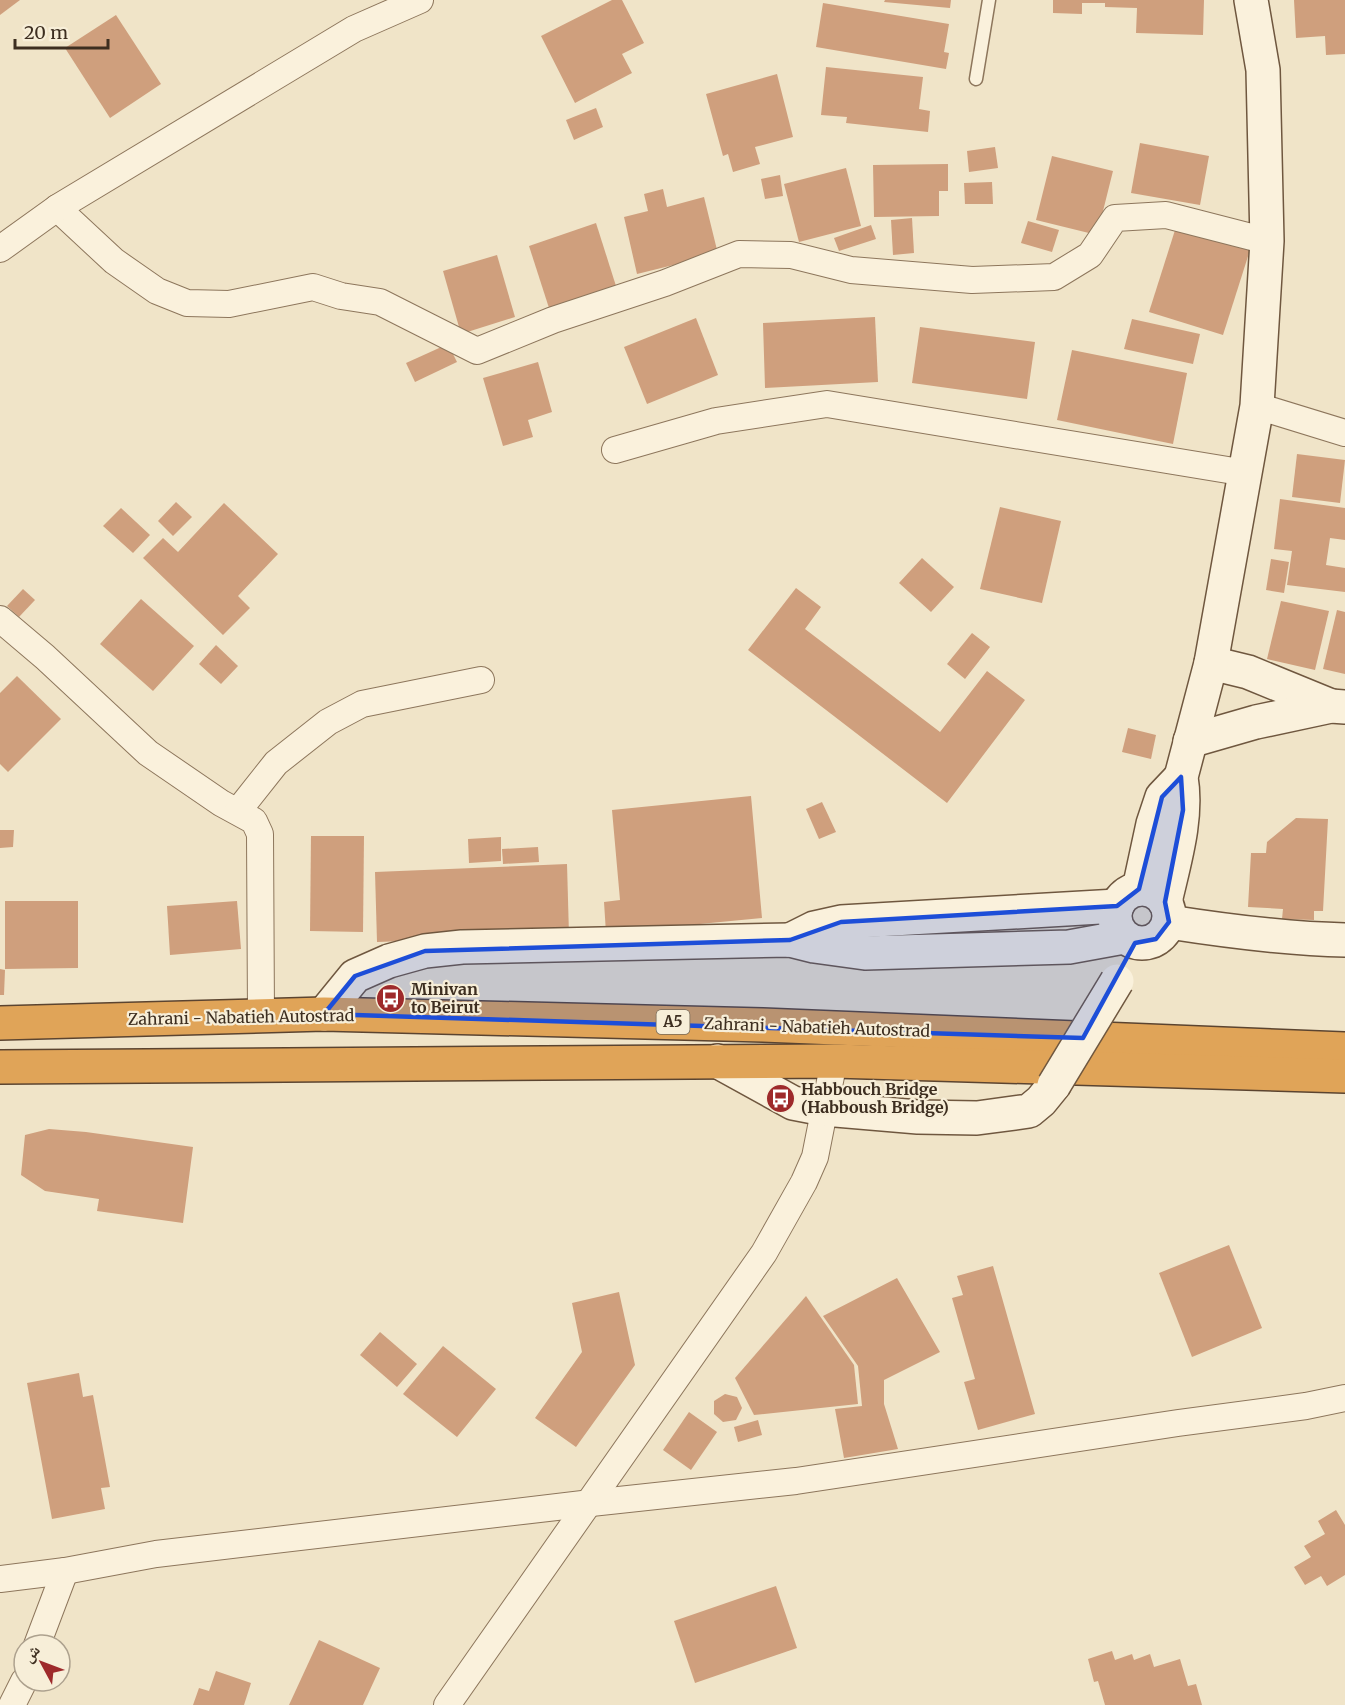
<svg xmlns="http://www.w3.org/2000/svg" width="1345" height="1705" viewBox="0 0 1345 1705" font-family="Merriweather,'Noto Naskh Arabic',serif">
<rect width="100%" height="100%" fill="#f0e4c8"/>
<g fill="#cf9f7d">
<path d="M0 0H20L0 15Z"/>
<path d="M612 0H622L644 43 622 54 632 73 575 103 541 36Z"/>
<path d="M885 0H951L950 8 884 2Z"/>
<path d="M1053 0H1204L1203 35 1136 33 1137 8 1105 7V3H1082V14L1053 13Z"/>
<path d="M1294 0H1345V54L1326 55 1325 36 1296 38Z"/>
<path d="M823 3 949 24 944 52 949 53 946 69 816 47Z"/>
<path d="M116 15 161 84 110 118 65 48Z"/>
<path d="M826 67 923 77 919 109 930 111 928 132 846 123 847 117 821 115Z"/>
<path d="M777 74 793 137 755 147 760 164 733 172 728 154 723 156 706 94Z"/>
<path d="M596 108 603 127 574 140 566 120Z"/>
<path d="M1140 143 1209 156 1200 205 1131 193Z"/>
<path d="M995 147 998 168 969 172 967 151Z"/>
<path d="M1052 156 1113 171 1097 235 1036 220Z"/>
<path d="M948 164V191H939V216L874 217 873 165Z"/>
<path d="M846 168 861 226 799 242 784 184Z"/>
<path d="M780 175 783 196 765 199 761 179Z"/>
<path d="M992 182 993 204H965L964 183Z"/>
<path d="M663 189 667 207 704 197 718 254 637 274 624 217 648 211 644 194Z"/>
<path d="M912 218 914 253 893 255 891 220Z"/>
<path d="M1028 221 1059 230 1052 252 1021 243Z"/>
<path d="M596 223 616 286 549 308 529 246Z"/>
<path d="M871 225 876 239 839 251 834 238Z"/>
<path d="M1176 227 1250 250 1223 335 1149 312Z"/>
<path d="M497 255 515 317 461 334 443 271Z"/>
<path d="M875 317 878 382 765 388 763 323Z"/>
<path d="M696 318 718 375 647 404 624 347Z"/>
<path d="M1132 319 1200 334 1193 364 1124 349Z"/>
<path d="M920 327 1035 342 1027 399 912 383Z"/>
<path d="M448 344 457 362 415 382 406 363Z"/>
<path d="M1072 350 1187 373 1173 444 1057 420Z"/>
<path d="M538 362 552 412 528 420 533 437 503 446 483 378Z"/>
<path d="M1297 454 1345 460 1340 503 1292 497Z"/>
<path d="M1280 499 1345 508V540L1330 538 1326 565 1345 568V592L1287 585 1292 551 1274 549Z"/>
<path d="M176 502 192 517 173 536 158 521Z"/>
<path d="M224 503 278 554 238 596 250 608 223 635 143 558 163 538 178 552Z"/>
<path d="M1000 507 1061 521 1042 603 980 589Z"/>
<path d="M121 508 150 535 133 553 103 526Z"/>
<path d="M922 558 954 587 931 612 899 583Z"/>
<path d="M1271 559 1289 562 1284 593 1266 590Z"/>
<path d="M796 588 821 607 805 629 940 732 987 671 1025 700 947 803 748 650Z"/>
<path d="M23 589 35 600 19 617 7 606Z"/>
<path d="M141 599 194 646 153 691 100 644Z"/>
<path d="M1281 601 1329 611 1315 670 1267 659Z"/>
<path d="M1337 610 1345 612V674L1323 669Z"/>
<path d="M972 633 990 647 965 679 947 664Z"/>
<path d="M216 645 238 666 221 684 199 664Z"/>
<path d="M17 676 61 719 8 772 0 764V693Z"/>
<path d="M1128 728 1156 735 1151 759 1122 752Z"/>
<path d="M751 796 762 918 606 933 604 902 620 900 612 810Z"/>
<path d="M822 802 836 832 819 839 806 809Z"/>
<path d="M1296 818 1328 819 1323 911H1314V920L1282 919 1283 909 1248 907 1251 853H1266L1267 842Z"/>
<path d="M0 830H14L13 847 0 848Z"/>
<path d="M311 836H364L363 932 310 931Z"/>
<path d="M501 837V861L469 863 468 839Z"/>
<path d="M538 847 539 862 503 864 502 849Z"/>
<path d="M567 864 569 935 377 942 375 872Z"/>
<path d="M5 901H78V968L5 969Z"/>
<path d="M237 901 241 949 170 955 167 906Z"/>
<path d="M0 969 5 970 4 995H0Z"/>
<path d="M49 1129 86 1132 193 1147 183 1223 97 1211 99 1199 45 1191 21 1175 25 1135Z"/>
<path d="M1229 1245 1262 1328 1192 1357 1159 1273Z"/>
<path d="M993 1266 1035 1414 978 1430 964 1382 975 1379 952 1298 963 1295 957 1276Z"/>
<path d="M897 1278 940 1352 884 1380V1404L898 1449 844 1458 835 1409 862 1406 858 1366 823 1316Z"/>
<path d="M619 1292 635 1365 576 1447 535 1418 582 1352 572 1303Z"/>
<path d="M806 1296 854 1365 858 1404 754 1415 735 1378Z"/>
<path d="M380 1332 417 1364 397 1387 360 1355Z"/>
<path d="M443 1346 496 1389 457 1437 403 1394Z"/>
<path d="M79 1373 83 1397 93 1395 110 1487 101 1488 105 1509 52 1519 27 1383Z"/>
<path d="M725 1394 737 1397 742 1408 736 1420 723 1422 714 1414V1401Z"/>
<path d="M689 1412 717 1432 691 1470 663 1450Z"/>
<path d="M758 1420 762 1435 738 1442 734 1427Z"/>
<path d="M1336 1510 1345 1525V1575L1327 1586 1321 1576 1305 1585 1294 1567 1311 1557 1304 1546 1325 1534 1318 1521Z"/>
<path d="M776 1586 797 1648 695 1683 674 1621Z"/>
<path d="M319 1640 380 1668 363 1705H289Z"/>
<path d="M1112 1651 1115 1660 1132 1654 1134 1660 1150 1654 1154 1667 1180 1659 1188 1686 1196 1684 1202 1705H1105L1098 1681 1094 1682 1088 1659Z"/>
<path d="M216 1671 251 1683 244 1705H193L199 1688 209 1691Z"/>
</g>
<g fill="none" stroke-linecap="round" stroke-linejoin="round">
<defs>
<path id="lane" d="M976 79 989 0"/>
<g id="street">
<path d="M57 208 114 261 157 291 187 303 229 304 313 287 341 296 380 302 477 351 553 320 665 283 739 254 791 255 851 270 972 280 1054 277 1090 255 1115 218 1166 215 1267 241"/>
<path d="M0 249 57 208 354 29 420 0"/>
<path d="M1257 406 1345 433"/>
<path d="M615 450 716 421 827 404 1246 473"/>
<path d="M0 619 45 657 148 753 221 803 254 821 260 834 261 1016"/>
<path d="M238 811 276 763 328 722 362 704 481 680"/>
<path d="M0 1579 65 1571 156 1554 591 1503 796 1481 1178 1423 1306 1406 1345 1398"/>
<path d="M37 1645 65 1571"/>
<path d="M12 1705 24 1681"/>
<path d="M447 1705 764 1253 804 1182 815 1157 834 1061"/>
</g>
<g id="secondary">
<path d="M1211 663 1248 672 1331 706"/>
<path d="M1190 741 1256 722 1331 706 1345 707"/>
<path d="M1139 889 1153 824 1162 797 1181 777"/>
<circle cx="1142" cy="916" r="27"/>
<path d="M1165 902C1174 862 1188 818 1181 777L1211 663 1257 406 1267 241 1263 70 1251 0"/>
<path d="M1169 922C1227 931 1286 939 1345 940"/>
<path d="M790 940 814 928 841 922 1117 906"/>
<path d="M324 1014 355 976 389 961 425 951 462 947 790 940 814 946 865 953 1069 947 1124 937"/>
<path d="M717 1061 793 1103 824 1109 918 1117 977 1118 1029 1111 1041 1101 1054 1085"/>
</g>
<g id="highway">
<path d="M0 1023 324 1014 763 1025 1345 1049"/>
<path d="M0 1067 834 1061 1345 1076"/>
</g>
</defs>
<use href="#lane" stroke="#8d765c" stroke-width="15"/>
<use href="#street" stroke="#8d765c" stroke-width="28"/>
<use href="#secondary" stroke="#6f573f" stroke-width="36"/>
<use href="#highway" stroke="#5b4430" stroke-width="36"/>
<use href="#lane" stroke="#faf1dc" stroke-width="12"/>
<use href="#street" stroke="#faf1dc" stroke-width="26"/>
<use href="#secondary" stroke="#faf1dc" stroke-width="33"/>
<use href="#highway" stroke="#e0a458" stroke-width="33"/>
<defs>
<path id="secondary-bridge" d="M1054 1085 1117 981"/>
</defs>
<use href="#secondary-bridge" stroke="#6f573f" stroke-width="36" stroke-linecap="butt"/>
<use href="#secondary-bridge" stroke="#faf1dc" stroke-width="33"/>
</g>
<path fill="#1d4ed8" fill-opacity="0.2" stroke="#1d4ed8" stroke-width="4.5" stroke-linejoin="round" d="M1181 777 1183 810 1165 902 1169 922 1156 939 1135 943 1083 1038 324 1014 355 976 425 951 790 940 841 922 1117 906 1139 889 1162 797Z"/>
<defs>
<symbol id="bus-disc" viewBox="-11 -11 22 22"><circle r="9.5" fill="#9e2a2b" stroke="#f7eed8"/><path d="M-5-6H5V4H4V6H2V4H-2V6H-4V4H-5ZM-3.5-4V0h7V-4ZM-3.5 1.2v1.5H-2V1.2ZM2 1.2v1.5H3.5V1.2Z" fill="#fff"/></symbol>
</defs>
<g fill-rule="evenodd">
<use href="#bus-disc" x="374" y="982" width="33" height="33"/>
<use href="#bus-disc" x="764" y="1082" width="33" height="33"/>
</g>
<g text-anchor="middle" stroke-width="4.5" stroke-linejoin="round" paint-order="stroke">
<rect fill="#f7eed8" stroke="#756857" stroke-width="1.5" x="656.5" y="1010" width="33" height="24" rx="4.5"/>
<g font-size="15" font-weight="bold" fill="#3d2e20">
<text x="673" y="1027">A5</text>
</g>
<g font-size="16" font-weight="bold" fill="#3d2e20" stroke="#f7eed8" text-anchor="start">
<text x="411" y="995">Minivan<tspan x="411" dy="18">to Beirut</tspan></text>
<text x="801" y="1095">Habbouch Bridge<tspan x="801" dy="18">(Habboush Bridge)</tspan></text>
</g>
<g font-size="16" fill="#3d2e20" stroke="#f7eed8">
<text transform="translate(241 1017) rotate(-1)" y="6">Zahrani - Nabatieh Autostrad</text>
<text transform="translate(817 1027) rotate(2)" y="6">Zahrani - Nabatieh Autostrad</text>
</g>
</g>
<g transform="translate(42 1663) rotate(311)"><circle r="28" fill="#f7eed8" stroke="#ada18e" stroke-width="1.5"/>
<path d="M0-4.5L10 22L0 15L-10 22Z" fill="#9e2a2b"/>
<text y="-9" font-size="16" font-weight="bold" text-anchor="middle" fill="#3d2e20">ش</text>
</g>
<path d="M15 39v9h93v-9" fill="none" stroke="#3d2e20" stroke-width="3"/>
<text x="24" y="39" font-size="18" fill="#3d2e20" stroke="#f7eed8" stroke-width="4.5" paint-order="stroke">20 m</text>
</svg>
